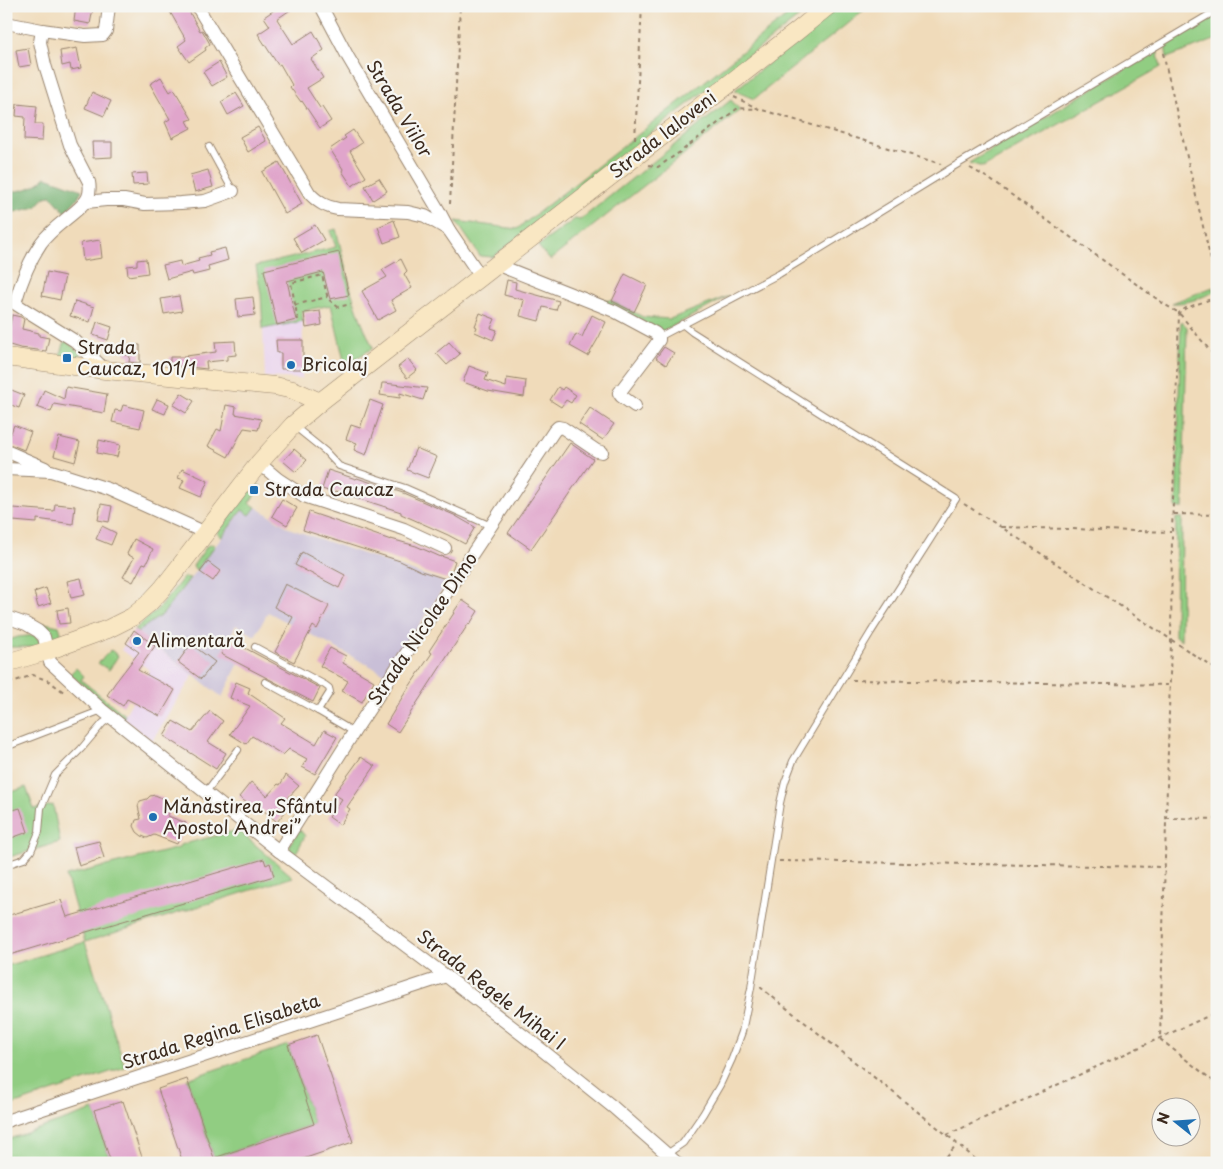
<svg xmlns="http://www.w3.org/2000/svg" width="1223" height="1169" viewBox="0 0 1223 1169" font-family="'Playpen Sans',sans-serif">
<rect width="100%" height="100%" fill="#f6f6f2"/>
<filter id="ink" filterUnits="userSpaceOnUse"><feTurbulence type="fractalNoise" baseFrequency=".02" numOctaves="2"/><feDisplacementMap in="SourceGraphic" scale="10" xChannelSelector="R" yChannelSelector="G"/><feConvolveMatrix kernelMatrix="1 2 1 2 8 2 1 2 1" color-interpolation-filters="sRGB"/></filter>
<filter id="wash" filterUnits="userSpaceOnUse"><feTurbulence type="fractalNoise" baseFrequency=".0096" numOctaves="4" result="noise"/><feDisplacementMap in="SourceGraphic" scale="20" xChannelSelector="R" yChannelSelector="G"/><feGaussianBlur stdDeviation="1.12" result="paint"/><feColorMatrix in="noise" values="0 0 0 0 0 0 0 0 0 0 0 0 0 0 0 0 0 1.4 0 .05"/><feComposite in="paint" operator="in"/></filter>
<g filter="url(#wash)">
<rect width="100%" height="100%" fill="#f0dbba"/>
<g fill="#e9d2ed">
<path d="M303 321 302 379 265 377 263 329Z"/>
<path d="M134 630 193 675 152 741 123 718 150 670 121 650Z"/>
</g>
<path fill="#c9bfd7" d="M256 507 291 529 447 583 388 672 385 674 268 612 255 636 236 625 221 653 239 663 222 697 137 632 163 614 243 510 250 515Z"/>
<g fill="#91cd82" stroke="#667c50">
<path d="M799 6H813L493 257 480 256 456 221 517 229 639 134Z"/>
<path d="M840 6H869L754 99 740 93 735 90Z"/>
<path d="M1217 15V39L1167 58 1165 44Z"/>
<path d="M1157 50 1161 67 983 167 969 163Z"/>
<path d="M731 100 740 110 550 260 538 246 575 219 580 220Z"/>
<path d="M336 229 352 294 362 323 373 348 345 365 331 305 302 311 303 321 263 329 261 294 256 266 336 247 330 231Z"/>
<path d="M1213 287 1214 292C1200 298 1187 304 1172 303Z"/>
<path d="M586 293 608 301 609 300 612 301 643 317 670 319 729 296 662 332Z"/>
<path d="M1181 321 1187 327 1183 508H1176Z"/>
<path d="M65 340 79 352 87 363 56 359 62 351Z"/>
<path d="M256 484 261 486 249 503 256 507 250 515 242 510 222 537 217 533Z"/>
<path d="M1176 518H1182L1181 640 1175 636Z"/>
<path d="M212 544 215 546 196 570 193 566 207 546Z"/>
<path d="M184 577 190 578 163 614 137 632 134 630 160 607Z"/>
<path d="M44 623 59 626 62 636 50 641 42 633Z"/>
<path d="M36 635 40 643 32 647H6V641L18 637Z"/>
<path d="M111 650 118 656 109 670 98 663Z"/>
<path d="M76 668 84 676 81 680 125 715 123 718 94 695 70 674Z"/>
<path d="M26 787 34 809 53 805 60 842 6 858V794Z"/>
<path d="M299 829 305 836 295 855 290 851V844Z"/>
<path d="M238 830 293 877 85 942 125 1067 6 1107V966L85 942 66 876 179 848 180 845Z"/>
<path d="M288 1045 314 1124 214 1158 187 1079Z"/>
<path d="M94 1110 111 1163H6V1140Z"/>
</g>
<path fill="#74b070" stroke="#586d47" d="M46 177 82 190 77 199 65 212 51 196 45 197 36 207 6 214V191C20 193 36 187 46 177Z"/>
<g id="blocks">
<g fill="#e0a5cb">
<path d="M76 6 93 9 90 24 74 21Z"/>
<path d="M175 6H186L200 31 202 30 210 44 205 48 206 50 189 62 178 46 186 40 169 10Z"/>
<path d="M280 6H296L277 19 293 44 313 31 324 50 311 59 323 78 307 88 320 108 322 107 331 121 320 128 302 101 301 102 290 87 292 85 280 64 278 65 258 34 270 26 264 17Z"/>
<path d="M28 48 31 65 19 67 16 50Z"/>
<path d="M77 48 81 68 71 70 70 64 62 66 60 51Z"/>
<path d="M219 62 227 77 212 86 203 72Z"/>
<path d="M161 77 170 92 174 89 192 119 187 121 191 128 172 138 165 122 170 119 150 84Z"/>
<path d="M92 92 111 101 104 116 85 108Z"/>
<path d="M236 93 244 106 228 115 221 102Z"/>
<path d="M17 104 37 106 35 124H43L42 141 24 140 25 117 16 116Z"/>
<path d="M258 127 266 141 248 152 240 137Z"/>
<path d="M353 130 362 143 350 151 366 177 352 186 342 171 343 169 330 149 346 138 344 136Z"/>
<path d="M92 142H112V157L93 158Z"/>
<path d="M279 162 302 204 285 214 262 172Z"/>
<path d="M208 170 213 187 195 192 190 175Z"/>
<path d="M147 173 148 184 133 185 132 174Z"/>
<path d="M379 178 387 191 373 200 365 186Z"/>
<path d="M394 220 400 237 384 243 378 227Z"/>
<path d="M315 225 324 240 302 253 293 238Z"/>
<path d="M100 240 102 258 83 261 81 243Z"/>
<path d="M225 248 228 260 208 266 209 271 193 275 192 272 167 279 163 265 180 261 181 266 199 261 198 258 210 255 209 252Z"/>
<path d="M339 252 349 295 330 299 323 272 287 281 296 320 277 325 264 270Z"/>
<path d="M146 259 148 273 128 276 127 266 137 265V260Z"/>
<path d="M401 259 407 271 404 274 412 288 391 300 396 310 378 320 362 291 387 277 382 270Z"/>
<path d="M47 272 65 276 60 300 42 296Z"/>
<path d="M625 274 647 285 634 312 612 301Z"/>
<path d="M507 280 516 282 515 289 559 301 556 310 543 307 539 321 520 316 524 300 504 295Z"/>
<path d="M179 296 182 311 164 314 161 299Z"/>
<path d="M253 297 255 315 238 317 236 299Z"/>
<path d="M75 301 94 307 90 322 70 316Z"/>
<path d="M320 311 322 325 306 328 304 313Z"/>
<path d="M480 313 495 319 491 328 497 330 493 340 475 332 477 327 475 326Z"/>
<path d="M12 315 21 317 24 319 22 329 39 333V336L49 338 46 351 20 348 6 344Z"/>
<path d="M592 315 606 322 599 337 588 356 570 346 576 334 582 337Z"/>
<path d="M97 322 112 327 108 340 93 335Z"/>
<path d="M276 340H303V369H281V353H277Z"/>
<path d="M235 341 236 355 227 356V360L206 362 207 369 170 365V357H187L186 356 216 352 215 342Z"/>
<path d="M449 342 460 354 447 365 436 353Z"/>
<path d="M126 345H140V363L129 362 130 355H125Z"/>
<path d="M664 347 674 353 666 365 656 358Z"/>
<path d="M408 359 417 370 407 378 398 367Z"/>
<path d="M469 366 488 373 485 380 506 387 507 378 526 381 524 397 488 391 463 382Z"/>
<path d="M382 383H384L427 388 423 400 400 393V398L380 395Z"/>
<path d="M66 387 107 394 104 413 54 404 51 412 37 407 44 390 64 399Z"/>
<path d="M558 387 562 390 564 387 576 395 571 403 566 400 561 407 550 400Z"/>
<path d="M9 389 24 395 19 408 6 403V396Z"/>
<path d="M181 393 194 401 186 413 173 405Z"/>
<path d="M157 399 169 404 165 414 152 409Z"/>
<path d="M370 400 383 405 366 455 354 450 357 443 346 439 351 425 360 428Z"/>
<path d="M123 405 144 410 140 428 112 422 115 410 121 411Z"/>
<path d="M226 405 236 407 235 414 261 419 258 430 244 428 228 457 208 446 217 429 221 431Z"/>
<path d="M590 408 614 424 603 440 579 424Z"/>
<path d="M14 425 31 432 24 450 7 443Z"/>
<path d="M59 437 80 442 75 462 54 456Z"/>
<path d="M99 440 120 445 117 457 97 453Z"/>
<path d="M570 443 593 459 531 549 508 533Z"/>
<path d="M416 448 437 457 428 478 407 470Z"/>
<path d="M294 449 307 460 296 472 283 461Z"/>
<path d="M182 469 208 481 201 497 180 488 184 480 178 478Z"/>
<path d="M328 470 356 479 357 478 403 493 454 515 475 527 465 544 448 535 401 514V512L336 491 335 493 322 489Z"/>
<path d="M282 499 297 508 287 525 272 516Z"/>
<path d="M55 504 75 506 73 524 37 519V523L13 521V508L54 511Z"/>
<path d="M101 504 112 506 109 522 98 520Z"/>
<path d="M309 512 391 540V539L416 546 441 557V556L455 561 452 570 446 579 421 571 400 561 303 530Z"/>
<path d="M102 526 116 533 111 545 96 539Z"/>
<path d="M134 539 153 549 146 564 143 563 133 582 123 577 134 558 127 554Z"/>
<path d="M302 552 345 575 339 588 295 565Z"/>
<path d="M208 562 220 571 213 581 200 572Z"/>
<path d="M81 578 85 595 71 598 67 581Z"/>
<path d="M285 584 329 606 317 629 313 626 294 662 275 652 293 617 274 607Z"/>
<path d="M46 588 51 603 38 607 34 592Z"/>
<path d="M462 600 478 611 470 624 469 623 398 732 386 724 403 696 432 653 429 651 454 613H453Z"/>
<path d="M68 608 70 623 59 624 57 610Z"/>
<path d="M134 630 155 646 138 670 175 690 160 716 127 699 123 706 107 695 115 683 139 652 126 643Z"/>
<path d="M228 639 320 688 313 702 221 654Z"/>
<path d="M191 644 215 662 201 679 178 662Z"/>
<path d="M330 648 346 656 343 663 374 681 362 702 342 691 348 681 320 666Z"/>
<path d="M236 682 250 688 248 693 285 718 281 723 316 744 324 730 337 737 315 774 302 767 307 759 289 749 283 755 252 736 246 744 230 734 250 706 230 698Z"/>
<path d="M210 711 223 721 208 742 226 753 216 769 164 736 173 721 192 732Z"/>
<path d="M361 757 375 766 347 807 350 809 340 825 329 817 342 799 334 794Z"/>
<path d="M286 775 299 786 284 802 289 807 277 822 263 810 260 813 239 797 251 782 267 796 278 784 280 785Z"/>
<path d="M155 795 162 798 169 807 168 816 186 823 177 844 154 835 147 838 142 836 137 832 134 826 136 820 141 819 138 806 140 801 147 799 150 796Z"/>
<path d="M20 808 28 832 6 840V812Z"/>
<path d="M99 841 104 858 79 866 74 847Z"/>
<path d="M264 859 266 865 270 863 274 876 6 956V916L61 900 67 917Z"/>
<path d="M317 1035 353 1142 291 1163H183L158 1089 187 1079 214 1158 314 1124 288 1045Z"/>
<path d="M123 1101 144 1163H111L94 1110Z"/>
</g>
</g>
</g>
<g filter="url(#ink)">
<use href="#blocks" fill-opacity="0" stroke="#96826c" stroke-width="1"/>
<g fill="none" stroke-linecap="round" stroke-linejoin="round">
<defs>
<g id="lane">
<path d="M209 147 233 191"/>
<path d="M659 337 779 274 953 167 1217 10"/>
<path d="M294 426 325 451 339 466 405 488 491 526"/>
<path d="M255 647 325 685 329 688 330 692 318 711"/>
<path d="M265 682 318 711 354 732"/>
<path d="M11 745 102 710"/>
<path d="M206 792 238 750"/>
<path d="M6 865 24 859 31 851 39 832 41 808 55 775 81 749 103 723 112 717"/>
<path d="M667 1154 683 1143 703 1114 720 1085 732 1059 742 1032 751 988 780 803 785 782 793 761 871 632 956 499 692 332 682 324"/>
</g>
<g id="street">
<path d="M197 6 310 194C319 203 326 207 338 209L408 212 425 216 449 230 481 277"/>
<path d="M321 6 348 57 439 211 449 230"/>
<path d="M6 23 42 30"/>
<path d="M86 202 106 200H124L145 204 181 203 205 201 233 191"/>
<path d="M498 265 614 311 655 333 659 337V340L654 347 619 393 621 396 635 406"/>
<path d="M6 298 75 341 88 353 105 370"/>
<path d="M15 303C21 282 29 261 41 243 51 229 66 220 78 209 82 205 86 202 88 197 90 192 90 187 89 182L70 145 45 65 40 42 42 30 85 36 103 35 106 31 109 6"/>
<path d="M6 451 45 468"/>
<path d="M259 463 278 479 304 496 404 529 445 548"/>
<path d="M6 469 51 471 108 489 206 533"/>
<path d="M6 617 26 624 38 631 44 637 50 662 102 710 279 851 446 976 542 1050 613 1107 677 1163"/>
<path d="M279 851 354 732 554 431 558 427 563 428 597 451 602 452"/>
<path d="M6 1121 446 976"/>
</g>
<g id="secondary">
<path d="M6 357 105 370 275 386 293 390 320 402"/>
<path d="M6 663 47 651 108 629 132 617 148 604 162 589 180 566 259 463 293 425 320 402 796 32 828 6"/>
</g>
</defs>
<use href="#lane" stroke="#96826c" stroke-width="8"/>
<use href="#street" stroke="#96826c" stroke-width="14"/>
<use href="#secondary" stroke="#96826c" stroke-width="19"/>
<g stroke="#96826c" stroke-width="2" stroke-dasharray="4 4" stroke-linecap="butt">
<path d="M1163 53 1217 287"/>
<path d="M734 97 759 109 941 164"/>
<path d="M635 139 642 6"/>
<path d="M649 165 658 167 680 152 738 108 756 109"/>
<path d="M970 168 988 178 1164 304 1179 313 1217 359"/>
<path d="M450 204 460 6"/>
<path d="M1217 297 1186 308 1179 313 1172 532 1171 641 1160 1039 1217 1084"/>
<path d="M295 305 327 297"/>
<path d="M298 320 291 283 322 275 328 299 338 307 351 304"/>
<path d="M964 504 1001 527 1217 670"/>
<path d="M1174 514 1217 515"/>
<path d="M1001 527 1171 532"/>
<path d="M852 680 1170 685"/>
<path d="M9 683 33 675 49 681 65 693"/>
<path d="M1166 818 1217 819"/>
<path d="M779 861 1164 867"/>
<path d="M760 987 947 1135 980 1163"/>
<path d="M6 1074C8 1080 11 1085 6 1090"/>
<path d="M947 1135 1217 1012"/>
<path d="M941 1163 957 1144"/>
</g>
<use href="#lane" stroke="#fff" stroke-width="6"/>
<use href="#street" stroke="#fff" stroke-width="12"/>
<use href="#secondary" stroke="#f9e7c3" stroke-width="18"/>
</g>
</g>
<g fill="#1f6fb2" stroke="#f6f6f2" stroke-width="2">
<rect x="62" y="353" width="10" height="10" rx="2.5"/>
<circle cx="291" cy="365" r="5"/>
<rect x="249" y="485" width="10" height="10" rx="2.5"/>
<circle cx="137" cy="641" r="5"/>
<circle cx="153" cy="817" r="5"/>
</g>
<g text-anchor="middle" stroke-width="4.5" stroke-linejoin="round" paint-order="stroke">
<g font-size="18" fill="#3b2a1e" stroke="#f6f6f2">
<text transform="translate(399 109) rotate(59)" y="6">Strada Viilor</text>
<text transform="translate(663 135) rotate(-38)" y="6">Strada Ialoveni</text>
<text transform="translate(423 629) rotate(-56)" y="6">Strada Nicolae Dimo</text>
<text transform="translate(491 990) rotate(38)" y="6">Strada Regele Mihai I</text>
<text transform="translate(221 1032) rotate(-18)" y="6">Strada Regina Elisabeta</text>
</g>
<g font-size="18" fill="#3b2a1e" stroke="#f6f6f2" text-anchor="start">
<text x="77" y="354">Strada<tspan x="77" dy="21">Caucaz, 101/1</tspan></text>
<text x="301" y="371">Bricolaj</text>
<text x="264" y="496">Strada Caucaz</text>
<text x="147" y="647">Alimentară</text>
<text x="163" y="813">Mănăstirea „Sfântul<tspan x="163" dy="21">Apostol Andrei”</tspan></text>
</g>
</g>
<rect width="1223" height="1169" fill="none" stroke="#f6f6f2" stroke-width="25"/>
<g transform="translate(1176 1122) rotate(287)"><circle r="24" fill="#f6f6f2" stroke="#aba49d"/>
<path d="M0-4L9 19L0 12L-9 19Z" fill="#1f6fb2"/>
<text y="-8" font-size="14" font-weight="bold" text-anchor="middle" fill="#3b2a1e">N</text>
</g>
</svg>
